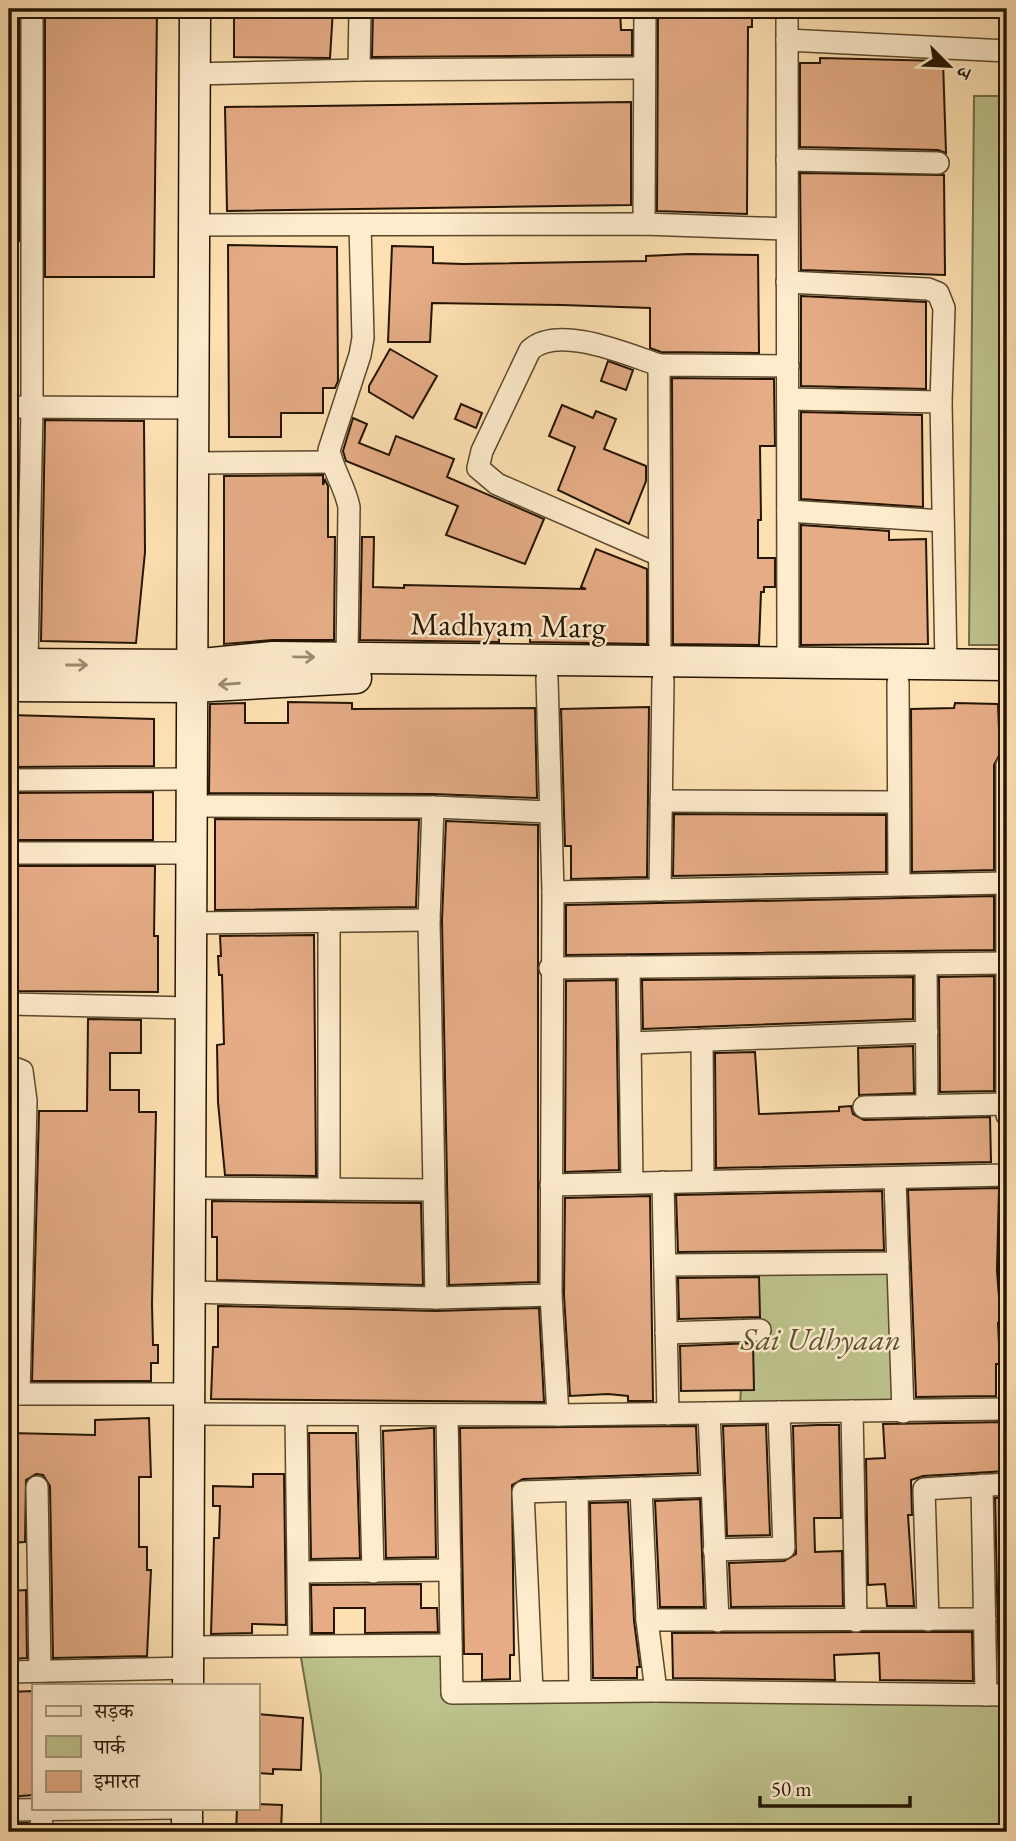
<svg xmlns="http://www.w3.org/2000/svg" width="1016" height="1841" viewBox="0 0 1016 1841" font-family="'EB Garamond','Noto Serif Devanagari',serif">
<rect width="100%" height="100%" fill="#fee1b2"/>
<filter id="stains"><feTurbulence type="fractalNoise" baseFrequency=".00286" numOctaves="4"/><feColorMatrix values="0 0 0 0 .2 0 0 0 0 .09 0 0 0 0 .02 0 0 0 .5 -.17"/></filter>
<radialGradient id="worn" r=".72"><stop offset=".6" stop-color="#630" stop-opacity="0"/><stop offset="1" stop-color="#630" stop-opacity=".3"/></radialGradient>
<g fill="#bec38d" stroke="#716c47" stroke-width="2">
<path d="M974 96H1007V645H969Z"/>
<path d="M745 1266 898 1267 903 1412H740Z"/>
<path d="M451 1645 452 1692H1007V1832H321V1775L299 1646Z"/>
</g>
<g fill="#e5ac86" stroke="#241501" stroke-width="2">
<rect x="9" y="9" width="10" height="232"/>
<path d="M45 9H157L154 277H45Z"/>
<path d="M234 9H333L330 58 234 57Z"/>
<path d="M373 9H427L428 14 494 9H620L621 30H632V55L372 57Z"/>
<path d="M701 9H752V27H748L747 214 657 211 658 12 701 11Z"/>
<path d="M820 58 943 61 946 153 938 150 800 147V63H820Z"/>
<path d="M631 102V205L227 211 225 107Z"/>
<path d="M800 173 944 175 945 275 801 270Z"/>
<path d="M228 245 337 247 338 381 335 388H323V413H281V437H229Z"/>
<path d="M392 246 433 247V263L463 264 646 261V256L689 254 758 255 759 353 661 352 650 348V308L562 305 432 303 430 342H388Z"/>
<path d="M801 296 926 302V389L801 386Z"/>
<path d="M390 349 437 376 413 418 369 392V386Z"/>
<path d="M608 361 633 370 626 390 601 381Z"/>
<path d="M672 378 774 379 775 446H760L761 520H758V558H775V587H764V592H761L759 645 673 644Z"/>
<path d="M461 404 482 413 476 428 455 419Z"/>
<path d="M562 405 593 418 596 411 616 419 604 449 646 466V481L629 524 558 490 575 447 549 436Z"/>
<path d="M801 412 922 415 923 507 801 499Z"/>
<path d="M353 418 367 424 359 443 389 455 396 436 454 459 447 477 544 519 525 564 446 535 458 506 346 461 343 451Z"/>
<path d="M45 420 144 421 145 552 136 643 41 641Z"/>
<path d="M323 475V485L325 480 328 486V537H335L334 640H273L224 644V476Z"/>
<path d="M801 525 889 531V540L926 539 928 644 801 645Z"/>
<path d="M362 537H374L373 587 404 588V585L586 589 581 587 596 549 647 569V644L530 642V635H499V642L360 640Z"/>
<path d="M288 702 352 703V709L535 708 537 798 433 794 209 793 210 704 245 703V723H288Z"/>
<path d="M955 703 998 704 1000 754 994 765V870L912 872 911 709 954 708Z"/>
<path d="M649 707 647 877 571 879V846H565L561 709Z"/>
<path d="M9 715 154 719V766L9 767Z"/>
<path d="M153 792V840H9V793Z"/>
<path d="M674 814 886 815V872L673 876Z"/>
<path d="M215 819 419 820 416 907 215 910Z"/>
<path d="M446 821 538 825V1282L449 1285 442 920Z"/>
<path d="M9 866H155L154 936H158V992L9 991Z"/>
<path d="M994 896V950L566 955V905Z"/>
<path d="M314 935 316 1176 225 1175 218 1102 217 1045 224 1044 222 975H219L218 956H221L220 936Z"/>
<path d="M994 976V1091L940 1092 939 977Z"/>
<path d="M913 977V1019L643 1029 642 980Z"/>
<path d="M616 980 619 1170 565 1172 566 981Z"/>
<path d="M88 1019 141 1020V1053H110V1090H139V1112H156L152 1304 153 1345H158V1363H151V1381H32L39 1111H87Z"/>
<path d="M913 1046 914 1093 859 1095 858 1048Z"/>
<path d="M755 1052 759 1114 839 1111V1107L851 1106 853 1114 864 1120 990 1117 991 1162 716 1168 715 1053Z"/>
<path d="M999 1188 997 1271 1001 1323H998L1000 1364H996V1396L916 1397 908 1190Z"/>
<path d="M882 1191 884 1250 678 1252 676 1195Z"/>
<path d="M650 1196 653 1401H628V1396L608 1394 570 1396 564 1295 565 1198Z"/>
<path d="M212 1201 421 1203 423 1285 217 1280V1237H212Z"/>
<path d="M759 1277 760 1317 679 1319 678 1278Z"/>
<path d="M218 1306 436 1311 539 1308 544 1402 211 1399 213 1347H218Z"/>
<path d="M753 1343 754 1390 681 1391 680 1346Z"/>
<path d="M149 1418 151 1477H139V1547H147V1570H151L147 1656 53 1658 50 1486 43 1475 36 1474 26 1480 25 1542 9 1543 10 1433 95 1435V1420Z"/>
<path d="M1007 1422V1471L923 1476 911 1480 912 1515H908L914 1606H887L885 1584 868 1585 866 1459 885 1458 883 1424Z"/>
<path d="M766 1425 770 1535 727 1536 723 1426Z"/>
<path d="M818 1425H839L841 1518H814L815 1552 842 1551 843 1606 731 1607 729 1563 784 1561 796 1554 793 1426Z"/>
<path d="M696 1426 698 1473 523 1479 512 1485 514 1655H510V1679L482 1680V1654H464L460 1428Z"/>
<path d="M431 1428H434L436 1557 386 1558 383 1431Z"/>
<path d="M309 1433H356L360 1558 311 1559Z"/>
<path d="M253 1474H284L286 1625 252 1624V1633L211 1634 214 1538H219L220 1506H213V1486L253 1487Z"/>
<path d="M1007 1497V1682H999L995 1498Z"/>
<path d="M700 1499 704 1607H660L655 1501Z"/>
<path d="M628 1502 634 1621 640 1667H637V1678H593L590 1503Z"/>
<path d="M421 1584V1608H437L438 1632 365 1633V1608H334V1633H312L311 1585Z"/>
<path d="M26 1590 27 1658 9 1659V1591Z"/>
<path d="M862 1632H972L973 1681 880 1680 879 1653 834 1655 835 1680 673 1678 672 1633Z"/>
<path d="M33 1691V1795L10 1797 9 1692Z"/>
<path d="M257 1714 303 1718 301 1770 273 1769V1774L257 1773Z"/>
<path d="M257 1804 282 1805 281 1832H236L237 1808H257Z"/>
<rect x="10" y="1823" width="18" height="9"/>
</g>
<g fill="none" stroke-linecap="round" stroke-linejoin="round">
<defs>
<g id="street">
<path d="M787 9 788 663"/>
<path d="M787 40 1007 51"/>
<path d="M359 70 360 9"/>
<path d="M194 74 359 70 644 68"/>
<path d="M787 160 938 163"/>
<path d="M644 224 645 9"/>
<path d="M194 225 644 224 787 229"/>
<path d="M787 282 928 289 938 293 944 308 941 402 946 665"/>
<path d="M659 365C626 354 558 324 530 350L482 451 478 468 497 484 659 555"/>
<path d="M788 399 941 402"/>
<path d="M9 407 193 408"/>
<path d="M193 463 331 462"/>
<path d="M788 511 943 521"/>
<path d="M347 658 349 507C345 486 333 471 329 450L360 355 363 338 360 225"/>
<path d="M660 662 659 365 788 366"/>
<path d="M27 664 32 407V9"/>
<path d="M547 678 553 892 551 1295 558 1415"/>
<path d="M898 683 899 884"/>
<path d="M1007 765V1115"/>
<path d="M9 780 192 779"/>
<path d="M661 801 898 802"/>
<path d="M191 806 433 807 548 812"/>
<path d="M433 807 429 920 436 1298"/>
<path d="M9 853H191"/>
<path d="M660 890 663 680"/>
<path d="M553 892 1006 883"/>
<path d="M329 921V1189"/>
<path d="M191 923 429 920"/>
<path d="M926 966 927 1106"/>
<path d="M629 967 632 1183"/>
<path d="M550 968 1006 963"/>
<path d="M9 1004 191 1008"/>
<path d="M702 1040 703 1181"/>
<path d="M631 1043 927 1032"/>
<path d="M9 1066 22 1071 26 1101 19 1394"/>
<path d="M864 1107 1007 1104"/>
<path d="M895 1180 903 1412"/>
<path d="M663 1182 668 1414"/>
<path d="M551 1185 1007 1175"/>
<path d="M190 1188 432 1190"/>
<path d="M665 1265 898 1263"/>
<path d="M189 1292 436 1298 551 1295"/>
<path d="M666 1333 760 1330"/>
<path d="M9 1394H189"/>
<path d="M852 1411 856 1621"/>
<path d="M709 1413 718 1621"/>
<path d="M189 1414 558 1415 1007 1409"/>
<path d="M296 1415 299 1646"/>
<path d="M369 1415 373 1572"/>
<path d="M447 1415 452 1693 656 1691 1007 1695"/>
<path d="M982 1485 986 1695"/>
<path d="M37 1487 40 1671"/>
<path d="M641 1488 647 1620"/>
<path d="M577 1490 580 1691"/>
<path d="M714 1550 784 1548 779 1412"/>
<path d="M299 1572 450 1570"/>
<path d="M928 1620 924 1489 1007 1484"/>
<path d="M188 1647 451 1645"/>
<path d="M9 1672 188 1668"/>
<path d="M532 1691 523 1492 711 1486"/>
<path d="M656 1691 647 1620 985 1619"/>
<path d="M9 1810 175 1808"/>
<path d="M41 1832 42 1810"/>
</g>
<g id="secondary">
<path d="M9 664 192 665 273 657 1007 665"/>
<path d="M9 686 192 687 356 678"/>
<path d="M188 1685 195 9"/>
<path d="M187 1832V1808"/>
</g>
</defs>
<use href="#street" stroke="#5a482d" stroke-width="24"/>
<use href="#secondary" stroke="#241501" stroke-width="33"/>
<use href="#street" stroke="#feeccd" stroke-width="21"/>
<use href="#secondary" stroke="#feeccd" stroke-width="30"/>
</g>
<defs><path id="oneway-shaft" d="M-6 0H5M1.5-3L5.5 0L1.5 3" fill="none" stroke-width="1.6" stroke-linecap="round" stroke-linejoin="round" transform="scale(1.75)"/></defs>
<g stroke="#9c8b71">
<use href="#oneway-shaft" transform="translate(304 657) rotate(1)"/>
<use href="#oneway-shaft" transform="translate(77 665)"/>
<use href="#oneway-shaft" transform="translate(229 684) rotate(176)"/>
</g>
<g text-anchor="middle" stroke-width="5" stroke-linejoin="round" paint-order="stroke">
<g font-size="32" fill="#241501" stroke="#feeccd">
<text transform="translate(508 625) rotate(1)" y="11">Madhyam Marg</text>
</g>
<g font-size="32" font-style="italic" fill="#5a5232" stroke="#feeccd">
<text x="821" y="1350">Sai Udhyaan</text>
</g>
</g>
<rect width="1016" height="1841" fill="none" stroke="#fee1b2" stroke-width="35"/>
<rect x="10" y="10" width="995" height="1820" fill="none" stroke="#241501" stroke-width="3.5"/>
<rect x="18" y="18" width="981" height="1806" fill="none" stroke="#241501" stroke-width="2"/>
<rect x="32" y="1684" width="228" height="126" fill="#feeccd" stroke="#a7967b" stroke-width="2"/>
<rect x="46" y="1706" width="35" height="10" fill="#feeccd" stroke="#a7967b" stroke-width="2"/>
<text x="94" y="1718" font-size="21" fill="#241501">सड़क</text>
<rect x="46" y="1736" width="35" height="21" fill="#bec38d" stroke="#a7967b" stroke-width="2"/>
<text x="94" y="1754" font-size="21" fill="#241501">पार्क</text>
<rect x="46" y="1771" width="35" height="21" fill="#e5ac86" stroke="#a7967b" stroke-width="2"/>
<text x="94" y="1788" font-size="21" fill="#241501">इमारत</text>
<g transform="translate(949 66) rotate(114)" stroke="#feeccd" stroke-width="5" paint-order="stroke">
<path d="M0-5L12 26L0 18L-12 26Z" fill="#241501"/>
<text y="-10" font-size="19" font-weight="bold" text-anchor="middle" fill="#241501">उ</text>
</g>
<path d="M760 1796v10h150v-10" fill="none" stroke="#241501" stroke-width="3.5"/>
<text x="771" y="1796" font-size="21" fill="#241501" stroke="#feeccd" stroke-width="5" paint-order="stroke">50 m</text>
<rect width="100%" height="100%" filter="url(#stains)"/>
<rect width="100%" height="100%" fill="url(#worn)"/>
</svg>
